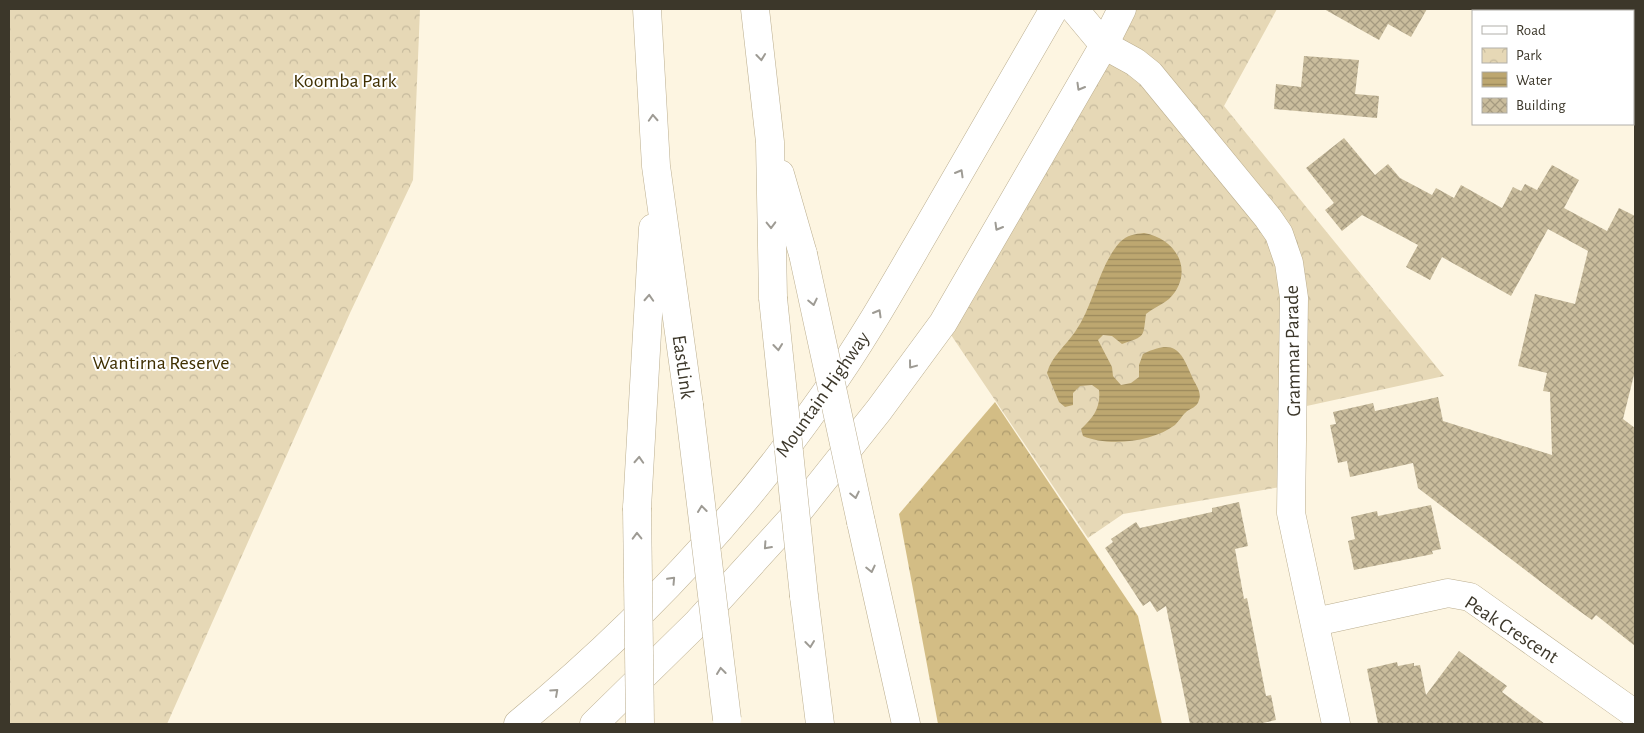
<svg xmlns="http://www.w3.org/2000/svg" width="1644" height="733" viewBox="0 0 1644 733" font-family="'Alegreya Sans',sans-serif">
<defs>
<pattern id="forest-crowns" width="20" height="18" patternUnits="userSpaceOnUse" patternTransform="scale(1.25)"><rect width="20" height="18" fill="#d3bd85"/><path d="M2 6a3 3 0 1 1 6 0M12 15a3 3 0 1 1 6 0" fill="none" stroke="#ac9a6d"/></pattern>
<pattern id="park-crowns" width="20" height="18" patternUnits="userSpaceOnUse" patternTransform="scale(1.25)"><rect width="20" height="18" fill="#e6d8b6"/><path d="M2 6a3 3 0 1 1 6 0M12 15a3 3 0 1 1 6 0" fill="none" stroke="#c6ba9d"/></pattern>
<pattern id="water-rules" width="6" height="5" patternUnits="userSpaceOnUse" patternTransform="scale(1.25)"><rect width="6" height="5" fill="#bda770"/><path d="M0 2.5h6" fill="none" stroke="#9b895c"/></pattern>
<pattern id="building-cross-hatch" width="8" height="8" patternUnits="userSpaceOnUse" patternTransform="scale(1.25)"><rect width="8" height="8" fill="#cabd9d"/><path d="M0 0l8 8M0 8l8-8" fill="none" stroke="#a59a80"/></pattern>
</defs>
<rect width="100%" height="100%" fill="#fdf5e1"/>
<path fill="url(#forest-crowns)" d="M995 402 1138 616 1162 724H938L899 514Z"/>
<g fill="url(#park-crowns)">
<path d="M9 9H420L413 180 350 313 167 724H9Z"/>
<path d="M1122 9H1277L1224 106 1444 376 1293 409 1292 485 1123 514 1088 538 943 323Z"/>
</g>
<path fill="#e6d8b6" d="M9 323 26 347 9 359Z"/>
<path fill="url(#water-rules)" d="M1144 233C1178 239 1195 273 1169 299 1162 305 1153 308 1146 314 1143 337 1146 336 1122 344L1112 336 1103 335 1098 340 1112 367 1113 376 1121 385 1131 383 1139 377V365L1143 354C1176 338 1181 351 1193 379 1196 385 1202 393 1199 400 1197 408 1190 408 1185 413 1182 416 1179 421 1175 425 1153 442 1108 447 1083 436L1081 429C1093 418 1101 408 1099 390L1092 385 1080 386 1073 393V405L1065 407 1059 402 1047 373C1051 357 1066 345 1075 332 1094 305 1098 267 1120 242 1127 235 1135 234 1144 233Z"/>
<g fill="url(#building-cross-hatch)">
<path d="M1324 9H1427L1411 37 1388 24 1379 40Z"/>
<path d="M1304 56 1359 60 1355 94 1379 96 1377 118 1274 109 1276 84 1301 87Z"/>
<path d="M1344 138 1375 175 1388 164 1400 178 1432 195 1436 188 1454 198 1461 185 1502 208 1513 187 1521 191 1525 184 1537 190 1552 165 1579 180 1564 208 1607 231 1619 208 1635 216V371L1623 419 1635 428V646L1596 615 1592 620 1571 605 1418 488 1413 463 1350 477 1347 461 1338 463 1330 425 1336 424 1333 412 1373 403 1375 411 1438 397 1443 421 1552 455 1550 392 1543 391 1547 373 1518 366 1535 294 1575 304 1588 251 1548 229 1511 296 1442 257 1430 280 1406 267 1418 245 1362 215 1342 231 1325 210 1334 203 1306 168Z"/>
<path d="M1239 502 1248 546 1235 549 1244 599 1247 598 1266 696 1271 695 1276 720 1258 724H1190L1166 606 1157 612 1150 601 1143 606 1105 548 1113 542 1111 539 1136 522 1140 528 1212 512V508Z"/>
<path d="M1431 505 1441 549 1432 551 1433 554 1354 570 1348 541 1355 539 1351 517 1377 511 1378 516Z"/>
<path d="M1459 651 1507 686 1502 692 1545 724H1378L1367 669 1397 662 1398 666 1414 663V666L1420 665 1426 695Z"/>
</g>
<g fill="none" stroke-linecap="round" stroke-linejoin="round">
<defs>
<g id="minor">
<path d="M1541 11 1545 9"/>
<path d="M1104 45 1135 62 1150 74 1268 218 1279 234 1289 263 1294 298 1291 513 1336 724"/>
<path d="M1315 622 1448 593 1470 597 1635 714"/>
</g>
<g id="primary">
<path d="M1074 9 1104 45"/>
<path d="M518 724C633 629 740 517 825 394 862 342 893 287 925 232 968 158 1011 83 1054 9"/>
<path d="M594 724 698 622 797 513 879 410 943 323 1104 45 1122 9"/>
</g>
<g id="motorway">
<path d="M647 9 656 166 689 405"/>
<path d="M755 9 770 142 773 298"/>
<path d="M780 174 803 254"/>
<path d="M637 508 653 228"/>
<path d="M861 522 906 724"/>
<path d="M804 596 820 724"/>
</g>
</defs>
<use href="#minor" stroke="#bbae8f" stroke-width="29"/>
<use href="#primary" stroke="#bbae8f" stroke-width="29"/>
<use href="#motorway" stroke="#bbae8f" stroke-width="29"/>
<use href="#minor" stroke="#fff" stroke-width="28"/>
<use href="#primary" stroke="#fff" stroke-width="28"/>
<use href="#motorway" stroke="#fff" stroke-width="28"/>
<defs>
<g id="motorway-bridge">
<path d="M803 254 861 522"/>
<path d="M773 298 804 596"/>
<path d="M689 405 727 719"/>
<path d="M637 508 640 724"/>
</g>
</defs>
<use href="#motorway-bridge" stroke="#bbae8f" stroke-width="29" stroke-linecap="butt"/>
<use href="#motorway-bridge" stroke="#fff" stroke-width="28"/>
</g>
<defs><path id="oneway-chevron" d="M-2-3.5L2.5 0L-2 3.5" fill="none" stroke-width="1.6" stroke-linecap="round" stroke-linejoin="round" transform="scale(1.25)"/></defs>
<g stroke="#9e9b94">
<use href="#oneway-chevron" transform="translate(761 57) rotate(84)"/>
<use href="#oneway-chevron" transform="translate(1080 87) rotate(120)"/>
<use href="#oneway-chevron" transform="translate(653 118) rotate(-93)"/>
<use href="#oneway-chevron" transform="translate(960 173) rotate(-60)"/>
<use href="#oneway-chevron" transform="translate(771 225) rotate(89)"/>
<use href="#oneway-chevron" transform="translate(998 227) rotate(120)"/>
<use href="#oneway-chevron" transform="translate(649 298) rotate(-87)"/>
<use href="#oneway-chevron" transform="translate(813 302) rotate(78)"/>
<use href="#oneway-chevron" transform="translate(878 313) rotate(-60)"/>
<use href="#oneway-chevron" transform="translate(778 347) rotate(84)"/>
<use href="#oneway-chevron" transform="translate(912 365) rotate(127)"/>
<use href="#oneway-chevron" transform="translate(639 460) rotate(-87)"/>
<use href="#oneway-chevron" transform="translate(855 495) rotate(78)"/>
<use href="#oneway-chevron" transform="translate(702 509) rotate(-97)"/>
<use href="#oneway-chevron" transform="translate(637 536) rotate(-91)"/>
<use href="#oneway-chevron" transform="translate(767 546) rotate(132)"/>
<use href="#oneway-chevron" transform="translate(871 569) rotate(77)"/>
<use href="#oneway-chevron" transform="translate(672 580) rotate(-47)"/>
<use href="#oneway-chevron" transform="translate(810 644) rotate(83)"/>
<use href="#oneway-chevron" transform="translate(721 671) rotate(-97)"/>
<use href="#oneway-chevron" transform="translate(555 692) rotate(-42)"/>
</g>
<g text-anchor="middle" stroke-width="4" stroke-linejoin="round" paint-order="stroke">
<g font-size="20" fill="#3f2f00" stroke="#fff">
<text x="345" y="87">Koomba Park</text>
<text x="161" y="369">Wantirna Reserve</text>
</g>
<g font-size="20" fill="#3c372a" stroke="#fff">
<text transform="translate(1292 351) rotate(-91)" y="7">Grammar Parade</text>
<text transform="translate(684 367) rotate(82)" y="7">EastLink</text>
<text transform="translate(822 394) rotate(-55)" y="7">Mountain Highway</text>
<text transform="translate(1512 629) rotate(33)" y="7">Peak Crescent</text>
</g>
</g>
<rect width="1644" height="733" fill="none" stroke="#3c372a" stroke-width="20"/>
<rect x="1472" y="10" width="162" height="115" fill="#ffffff" stroke="#b1afaa"/>
<rect x="1482" y="26" width="25" height="8" fill="#ffffff" stroke="#b1afaa"/>
<text x="1516" y="35" font-size="15" fill="#3c372a">Road</text>
<rect x="1482" y="48" width="25" height="15" fill="url(#park-crowns)" stroke="#b1afaa"/>
<text x="1516" y="60" font-size="15" fill="#3c372a">Park</text>
<rect x="1482" y="72" width="25" height="15" fill="url(#water-rules)" stroke="#b1afaa"/>
<text x="1516" y="85" font-size="15" fill="#3c372a">Water</text>
<rect x="1482" y="98" width="25" height="15" fill="url(#building-cross-hatch)" stroke="#b1afaa"/>
<text x="1516" y="110" font-size="15" fill="#3c372a">Building</text>
</svg>
